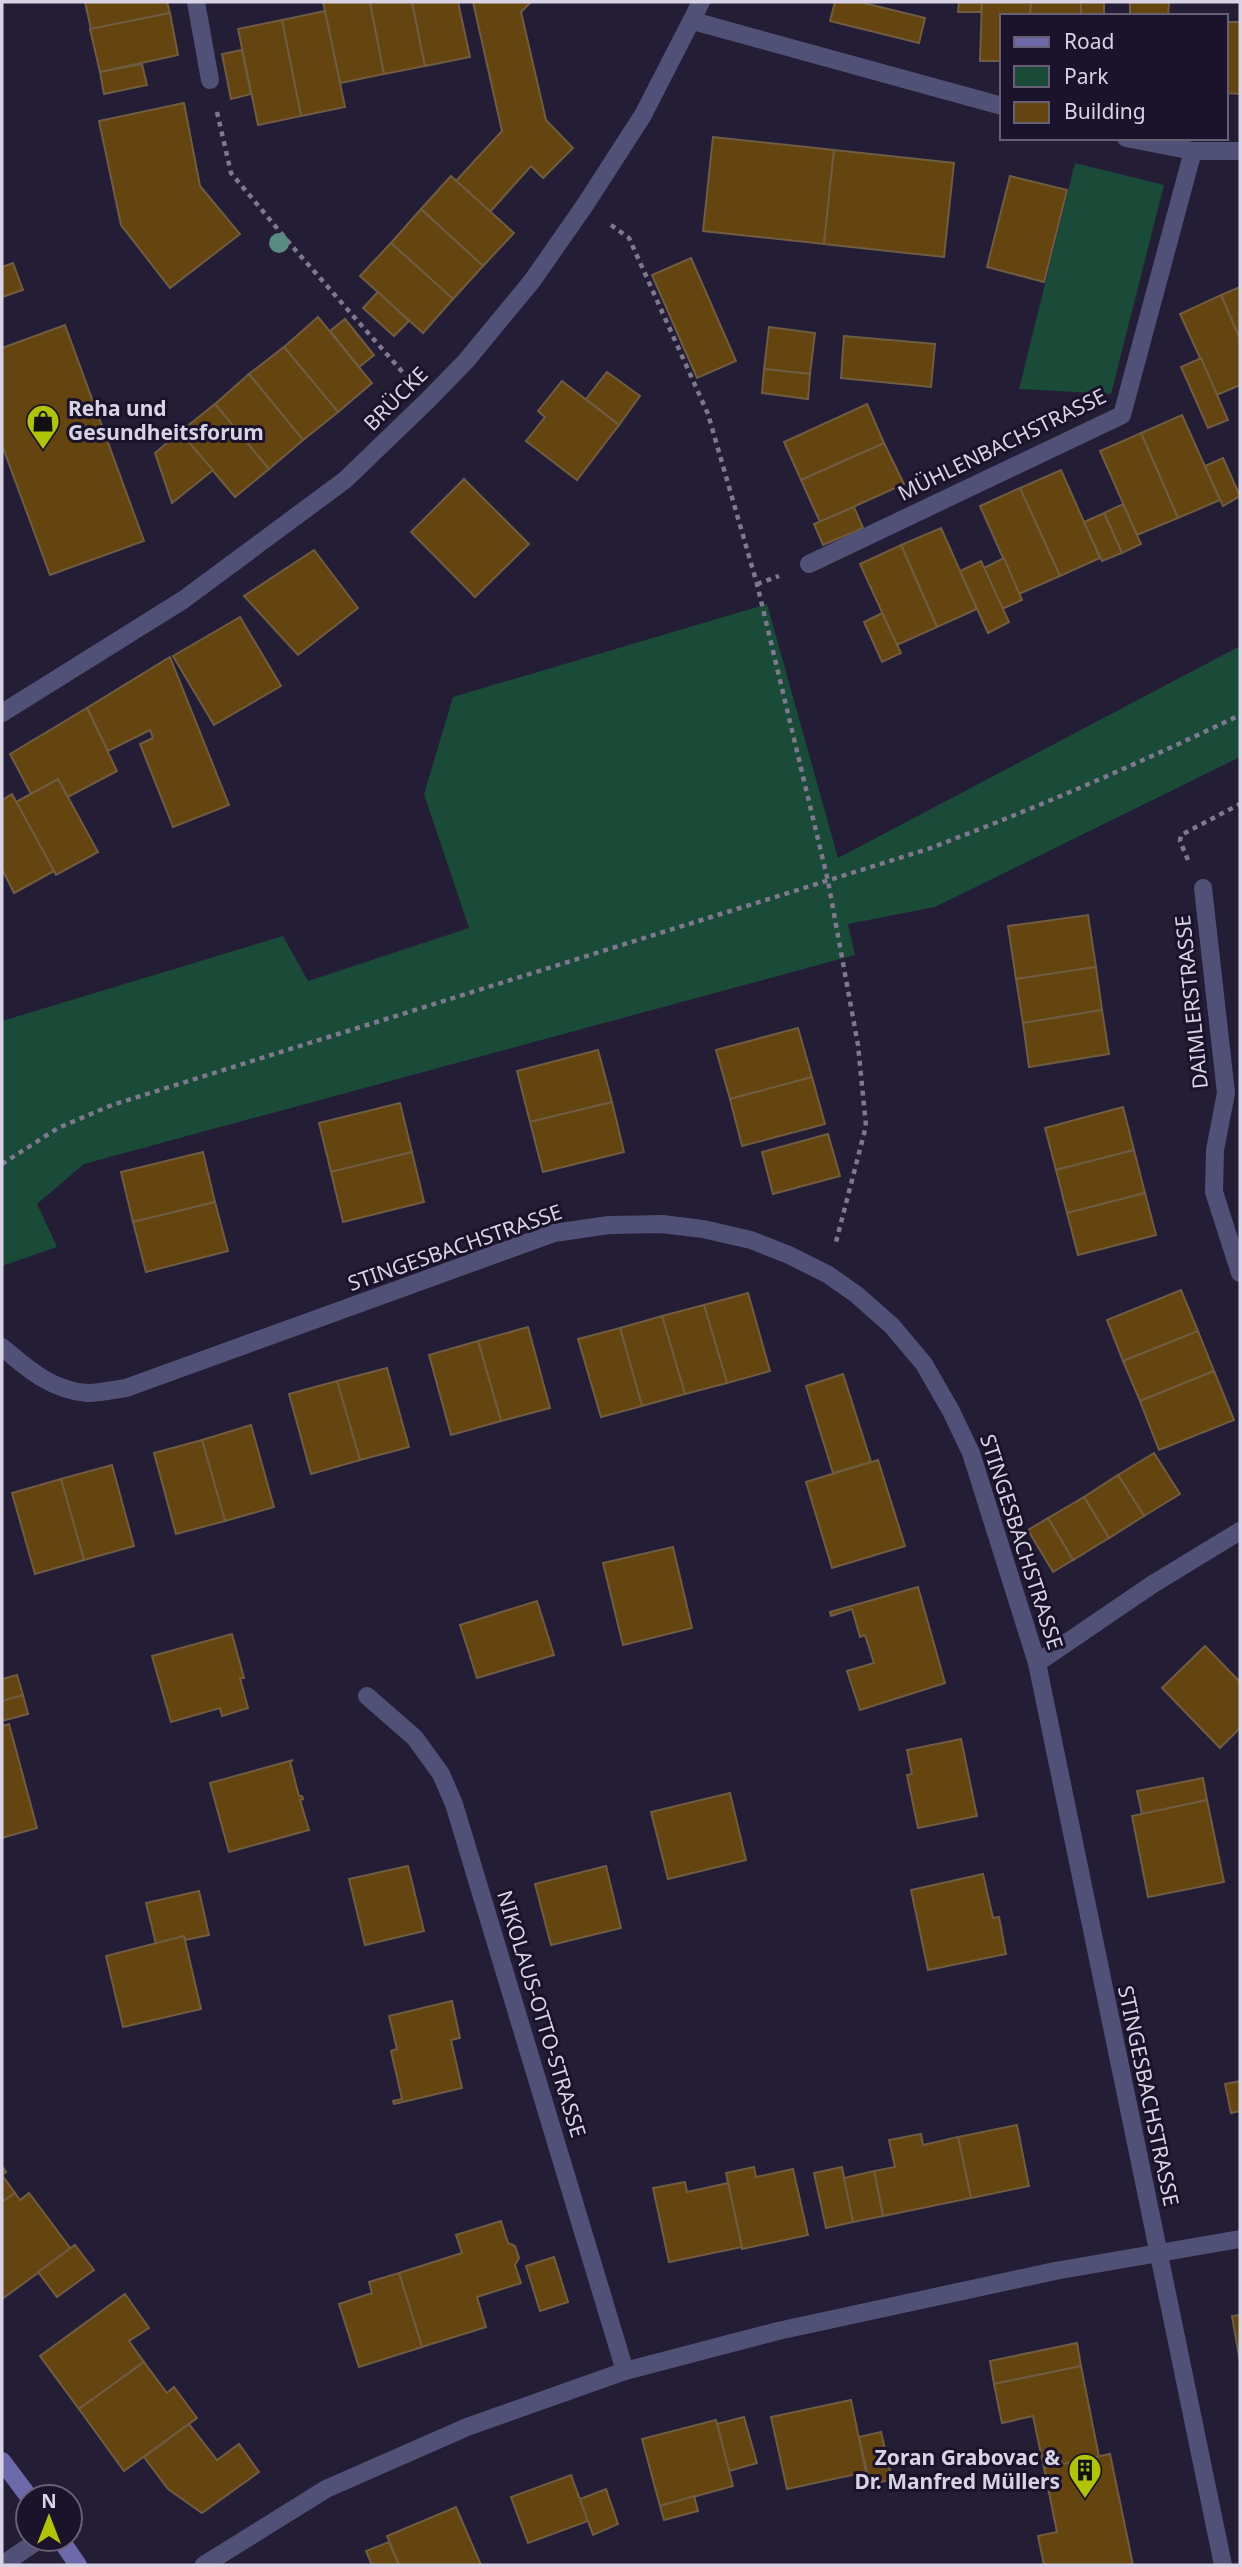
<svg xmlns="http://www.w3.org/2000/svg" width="1242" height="2567" viewBox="0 0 1242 2567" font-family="'Noto Sans',sans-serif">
<rect width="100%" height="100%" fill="#241d36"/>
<g fill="#1a4a38">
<path d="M1075 163 1164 185 1111 394 1019 389Z"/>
<path d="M767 604 838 858 1240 646V757L935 907 848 924 855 955 84 1164 37 1204 57 1247 2 1266V1021L283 936 308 981 469 928 424 794 453 697Z"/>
</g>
<g fill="#644510" stroke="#6f5c41" stroke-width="2">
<path d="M85 2H167L170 13 91 29Z"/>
<path d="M323 2H370L384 74 340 83Z"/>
<path d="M370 2H412L425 66 384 74Z"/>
<path d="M412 2H458L470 57 425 66Z"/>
<path d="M473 2H531L521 12 546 120 573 148 543 178 531 166 490 212 456 181 502 131Z"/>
<path d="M835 2H860L925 18 919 43 830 21Z"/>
<path d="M959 2H982L981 12H958Z"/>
<path d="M982 2H1031L1030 16H1002V61H980Z"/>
<path d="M1031 2H1081V16H1030Z"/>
<rect x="1081" y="2" width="23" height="14"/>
<path d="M1130 2H1169L1168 16H1130Z"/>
<path d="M325 11 345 107 301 116 282 20Z"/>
<path d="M170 13 178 55 100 72 90 29Z"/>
<path d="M282 20 301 116 258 125 238 29Z"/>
<path d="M1226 22H1240V94L1226 93Z"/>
<path d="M242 50 251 94 231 99 222 54Z"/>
<path d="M142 64 147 85 104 94 100 72Z"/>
<path d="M184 103 200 186 240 234 170 288 121 225 99 121Z"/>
<path d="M713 137 834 150 824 244 703 231Z"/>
<path d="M834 150 954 163 944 257 824 244Z"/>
<path d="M451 176 514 233 483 266 421 209Z"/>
<path d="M1010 176 1067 190 1044 282 987 267Z"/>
<path d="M421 209 483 266 453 299 391 243Z"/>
<path d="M391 243 453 299 423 333 360 276Z"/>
<path d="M691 258 736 361 697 378 652 275Z"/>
<path d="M13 263 23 290 2 297V267Z"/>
<path d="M1240 287V339L1221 295Z"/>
<path d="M378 292 409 321 394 336 363 308Z"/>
<path d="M1221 295 1240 339V385L1217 395 1180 314Z"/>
<path d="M318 317 372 383 338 412 284 347Z"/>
<path d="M345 319 374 355 359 367 330 331Z"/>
<path d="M65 325 144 541 50 575 2 445V348Z"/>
<path d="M769 327 815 333 810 374 764 369Z"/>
<path d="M844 336 935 344 931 387 841 378Z"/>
<path d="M284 347 338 412 303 440 249 374Z"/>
<path d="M1201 358 1228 420 1208 428 1181 367Z"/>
<path d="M764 369 810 374 808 399 762 393Z"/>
<path d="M607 372 640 396 619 425 586 399Z"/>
<path d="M249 374 303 440 269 469 215 404Z"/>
<path d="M562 381 619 425 577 480 526 441 545 417 538 411Z"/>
<path d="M215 404 269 469 235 497 180 432Z"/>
<path d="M867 404 884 443 801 480 784 442Z"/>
<path d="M1182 415 1220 500 1178 518 1141 433Z"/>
<path d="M180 432 213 470 172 503 155 453Z"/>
<path d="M1141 433 1178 518 1137 535 1100 451Z"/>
<path d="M884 443 904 484 820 522 801 480Z"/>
<path d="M1223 458 1240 496 1223 506 1205 466Z"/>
<path d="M1061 470 1100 558 1060 576 1020 488Z"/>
<path d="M464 479 529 544 475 597 411 532Z"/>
<path d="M1020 488 1060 576 1019 594 980 506Z"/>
<path d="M1123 504 1141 544 1122 553 1104 513Z"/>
<path d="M854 507 863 528 823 545 814 524Z"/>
<path d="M1104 513 1122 553 1102 561 1084 522Z"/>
<path d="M941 528 977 609 937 627 901 545Z"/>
<path d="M901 545 937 627 897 645 860 564Z"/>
<path d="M314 550 358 608 298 655 244 596Z"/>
<path d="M1004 558 1022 600 1002 609 984 568Z"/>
<path d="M981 561 1009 622 988 633 960 571Z"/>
<path d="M882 613 901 653 882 662 864 622Z"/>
<path d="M240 617 281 686 214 725 173 656Z"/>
<path d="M170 657 229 805 173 827 140 744 153 738 150 730 108 751 87 708Z"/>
<path d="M87 708 117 771 68 797 58 779 31 794 10 754Z"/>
<path d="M58 779 98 852 56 875 16 802Z"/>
<path d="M12 794 54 871 14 893 2 869V800Z"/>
<path d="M1088 915 1096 967 1016 979 1008 926Z"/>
<path d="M1096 967 1102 1010 1023 1023 1016 979Z"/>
<path d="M1102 1010 1109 1054 1029 1067 1023 1023Z"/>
<path d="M798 1028 812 1077 730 1099 716 1050Z"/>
<path d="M598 1050 612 1102 530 1122 517 1071Z"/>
<path d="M812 1077 825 1124 742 1146 730 1099Z"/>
<path d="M612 1102 624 1152 543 1172 530 1122Z"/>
<path d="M400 1103 412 1152 331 1172 319 1123Z"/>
<path d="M1123 1107 1134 1150 1056 1170 1045 1128Z"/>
<path d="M828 1134 840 1176 773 1194 762 1152Z"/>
<path d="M1134 1150 1145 1193 1067 1213 1056 1170Z"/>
<path d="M203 1152 215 1202 133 1222 121 1172Z"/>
<path d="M412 1152 424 1202 343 1222 331 1172Z"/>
<path d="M1145 1193 1156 1235 1078 1255 1067 1213Z"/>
<path d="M215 1202 228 1251 146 1272 133 1222Z"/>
<path d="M1181 1290 1198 1331 1123 1361 1107 1320Z"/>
<path d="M748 1293 770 1371 727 1383 704 1305Z"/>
<path d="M704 1305 727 1383 685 1394 662 1316Z"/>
<path d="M662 1316 685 1394 642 1406 620 1328Z"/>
<path d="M528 1327 550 1408 501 1421 478 1341Z"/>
<path d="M620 1328 642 1406 601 1417 578 1339Z"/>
<path d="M1198 1331 1214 1371 1140 1401 1123 1361Z"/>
<path d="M478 1341 501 1421 451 1435 429 1355Z"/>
<path d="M387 1368 409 1447 360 1460 337 1381Z"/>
<path d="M1214 1371 1234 1420 1159 1450 1140 1401Z"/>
<path d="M843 1374 871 1462 833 1473 806 1386Z"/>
<path d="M337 1381 360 1460 311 1474 289 1394Z"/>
<path d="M251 1425 274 1507 225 1521 202 1440Z"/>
<path d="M202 1440 225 1521 176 1534 154 1453Z"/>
<path d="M1154 1453 1180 1494 1144 1516 1118 1475Z"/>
<path d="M878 1460 905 1546 832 1568 806 1482Z"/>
<path d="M112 1465 134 1546 84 1560 61 1479Z"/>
<path d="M1118 1475 1144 1516 1109 1538 1084 1497Z"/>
<path d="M61 1479 84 1560 35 1574 12 1493Z"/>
<path d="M1084 1497 1109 1538 1073 1560 1048 1518Z"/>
<path d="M1048 1518 1073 1560 1053 1572 1028 1530Z"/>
<path d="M673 1547 692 1628 623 1645 603 1563Z"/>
<path d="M918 1587 945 1683 860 1710 847 1671 874 1663 865 1635 860 1637 852 1609 831 1616 830 1612Z"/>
<path d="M537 1601 554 1655 477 1678 460 1625Z"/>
<path d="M232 1634 244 1678H240L248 1708 222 1716 220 1708 171 1722 152 1656Z"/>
<path d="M1205 1646 1240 1682V1728L1220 1748 1162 1688Z"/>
<path d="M17 1675 23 1695 2 1701V1679Z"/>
<path d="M23 1695 28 1714 2 1721V1701Z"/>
<path d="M9 1724 37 1828 2 1838V1726Z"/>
<path d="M961 1739 977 1816 918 1828 907 1775 912 1774 907 1750Z"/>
<path d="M293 1760 290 1762 299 1796H302L303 1799 300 1800 309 1830 229 1852 210 1783Z"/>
<path d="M1203 1778 1207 1800 1142 1814 1137 1791Z"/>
<path d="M730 1793 746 1860 668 1879 651 1812Z"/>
<path d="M1207 1800 1224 1882 1148 1897 1132 1816Z"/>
<path d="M408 1866 424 1931 365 1945 349 1879Z"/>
<path d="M606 1866 621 1928 551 1945 535 1884Z"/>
<path d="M983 1874 993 1918 999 1917 1006 1954 928 1970 911 1890Z"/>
<path d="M199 1891 209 1935 185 1940 184 1936 156 1944 146 1903Z"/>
<path d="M184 1936 201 2009 123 2027 106 1956Z"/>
<path d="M452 2001 460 2038 451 2040 462 2088 394 2104 393 2101 402 2099 391 2051 397 2049 389 2016Z"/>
<path d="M1240 2081V2111L1231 2113 1225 2084Z"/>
<path d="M1017 2125 1029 2186 971 2198 958 2137Z"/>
<path d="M921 2134 923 2145 958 2137 971 2198 883 2216 874 2171 895 2167 889 2140Z"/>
<path d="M2 2166 6 2172 2 2175 15 2193 2 2202Z"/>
<path d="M754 2167 756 2177 793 2169 808 2235 742 2249 726 2173Z"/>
<path d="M842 2167 853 2222 826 2228 814 2173Z"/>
<path d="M874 2171 883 2216 853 2222 844 2178Z"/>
<path d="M685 2182 687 2192 728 2183 742 2247 669 2262 653 2188Z"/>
<path d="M15 2193 20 2200 29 2193 71 2249 2 2299V2202Z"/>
<path d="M501 2221 508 2243 515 2246 519 2258 515 2265 521 2283 477 2297 486 2327 422 2347 399 2273 462 2253 456 2235Z"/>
<path d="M75 2245 94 2270 57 2297 38 2272Z"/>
<path d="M554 2257 568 2302 540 2311 526 2266Z"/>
<path d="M399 2273 422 2347 359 2367 339 2304 372 2293 369 2282Z"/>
<path d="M125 2294 149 2328 129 2341 144 2362 79 2409 40 2356Z"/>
<path d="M1240 2315V2362L1232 2316Z"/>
<path d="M1077 2343 1081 2366 994 2384 990 2361Z"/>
<path d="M144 2362 167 2393 174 2387 197 2418 124 2471 79 2409Z"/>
<path d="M1081 2366 1099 2457 1044 2468 1033 2416 1002 2423 994 2384Z"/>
<path d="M851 2400 866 2472 787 2489 771 2417Z"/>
<path d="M744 2417 757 2463 729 2471 717 2424Z"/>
<path d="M716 2420 733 2486 660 2506 642 2439Z"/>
<path d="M189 2424 217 2460 239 2444 259 2472 202 2513 168 2489 144 2457Z"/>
<path d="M881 2432 892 2479 870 2485 859 2437Z"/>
<path d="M1110 2454 1133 2565H1044L1038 2536 1057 2532 1044 2468Z"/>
<path d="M571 2475 588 2521 528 2543 511 2497Z"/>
<path d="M606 2489 618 2524 593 2535 580 2499Z"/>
<path d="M694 2496 698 2511 664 2520 660 2506Z"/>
<path d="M456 2507 481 2565H399L387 2536Z"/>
<path d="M389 2542 399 2565H372L366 2551Z"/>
</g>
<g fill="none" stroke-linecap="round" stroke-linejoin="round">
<g stroke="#7e798e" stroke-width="4.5" stroke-dasharray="5 5" stroke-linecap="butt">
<path d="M217 112 231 173 291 245 406 376"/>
<path d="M611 225 629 238 708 414 757 584 828 881 858 1045 866 1126 836 1242"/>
<path d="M757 584 779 576"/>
<path d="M1188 860 1180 841 1181 835 1240 804"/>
<path d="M2 1164 58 1128 112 1105 928 849C1034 809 1138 764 1240 715"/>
</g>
<path stroke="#515177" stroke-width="18" d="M1203 888 1226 1093"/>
<g stroke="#515177" stroke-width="18">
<path d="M196 2 210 80"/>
<path d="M693 21 1002 106"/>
<path d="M1126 138 1193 151H1240"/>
<path d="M809 564 1122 415 1193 151"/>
<path d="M2 713 183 600 345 480 428 400 466 361 532 281 585 205 643 115 701 2"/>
<path d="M1226 1093 1215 1150 1214 1192 1240 1273"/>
<path d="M2 1347C28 1369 51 1390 87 1393 100 1393 114 1390 126 1388L554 1233 609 1225 662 1224 703 1229 751 1240 789 1255 827 1274 857 1295 892 1326 924 1364 951 1411 971 1453 1037 1663 1223 2565"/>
<path d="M1037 1663 1153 1584 1240 1531"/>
<path d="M367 1696 415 1738 441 1774 454 1804 625 2371"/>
<path d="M2 2565 40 2539"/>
<path d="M204 2565 326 2489 467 2427 625 2371 778 2331 1055 2271 1240 2239"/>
</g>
<g stroke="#6c6aa8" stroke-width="18">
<path d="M2 2461 29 2497"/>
<path d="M60 2539 78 2565"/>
</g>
</g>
<circle fill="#598b80" cx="279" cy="243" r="10"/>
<defs>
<symbol id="shop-pin" viewBox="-11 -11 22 30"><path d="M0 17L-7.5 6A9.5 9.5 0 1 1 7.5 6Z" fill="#b0c502" stroke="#1b132b"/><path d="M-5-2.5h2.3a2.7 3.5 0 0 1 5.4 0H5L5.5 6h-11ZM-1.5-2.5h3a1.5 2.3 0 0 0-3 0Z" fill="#111"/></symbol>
<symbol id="building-pin" viewBox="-11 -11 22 30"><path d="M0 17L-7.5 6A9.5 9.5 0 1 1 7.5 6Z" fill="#b0c502" stroke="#1b132b"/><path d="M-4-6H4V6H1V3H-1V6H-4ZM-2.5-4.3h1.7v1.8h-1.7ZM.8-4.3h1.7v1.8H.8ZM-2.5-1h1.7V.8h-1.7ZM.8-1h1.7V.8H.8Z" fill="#111"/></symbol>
</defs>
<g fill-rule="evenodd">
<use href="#shop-pin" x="24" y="402" width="38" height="52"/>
<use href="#building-pin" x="1066" y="2451" width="38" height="52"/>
</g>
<g text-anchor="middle" stroke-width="6" stroke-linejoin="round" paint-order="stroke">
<g font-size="21" fill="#d8d4e5" stroke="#1b132b">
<text transform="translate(396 399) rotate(-45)" y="7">BRÜCKE</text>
<text transform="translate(1002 445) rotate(-26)" y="7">MÜHLENBACHSTRASSE</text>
<text transform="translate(1192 1002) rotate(-96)" y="7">DAIMLERSTRASSE</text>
<text transform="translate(455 1248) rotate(-19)" y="7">STINGESBACHSTRASSE</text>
<text transform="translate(1021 1542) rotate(72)" y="7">STINGESBACHSTRASSE</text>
<text transform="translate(541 2014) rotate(73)" y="7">NIKOLAUS-OTTO-STRASSE</text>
<text transform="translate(1148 2096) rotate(78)" y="7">STINGESBACHSTRASSE</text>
</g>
<g font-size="21" font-weight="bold" fill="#d8d4e5" stroke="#1b132b" text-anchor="start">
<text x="68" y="416">Reha und<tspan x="68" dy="24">Gesundheitsforum</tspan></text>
<text x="1060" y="2465" text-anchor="end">Zoran Grabovac &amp;<tspan x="1060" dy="24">Dr. Manfred Müllers</tspan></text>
</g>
</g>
<rect width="1242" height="2567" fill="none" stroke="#d8d4e5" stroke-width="7"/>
<rect x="1000" y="14" width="228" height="126" fill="#1b132b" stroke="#676075" stroke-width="2"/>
<rect x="1014" y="37" width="35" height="10" fill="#6c6aa8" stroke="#676075" stroke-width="2"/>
<text x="1064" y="49" font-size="21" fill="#d8d4e5">Road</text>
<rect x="1014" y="66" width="35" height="21" fill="#1a4a38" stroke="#676075" stroke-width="2"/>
<text x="1064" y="84" font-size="21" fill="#d8d4e5">Park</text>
<rect x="1014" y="102" width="35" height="21" fill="#644510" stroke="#676075" stroke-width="2"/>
<text x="1064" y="119" font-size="21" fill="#d8d4e5">Building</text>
<g transform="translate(49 2518)"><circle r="33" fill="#1b132b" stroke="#676075" stroke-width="2"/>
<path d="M0-5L12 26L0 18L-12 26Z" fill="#b0c502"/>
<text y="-10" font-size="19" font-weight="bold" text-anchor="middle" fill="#d8d4e5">N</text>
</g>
</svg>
